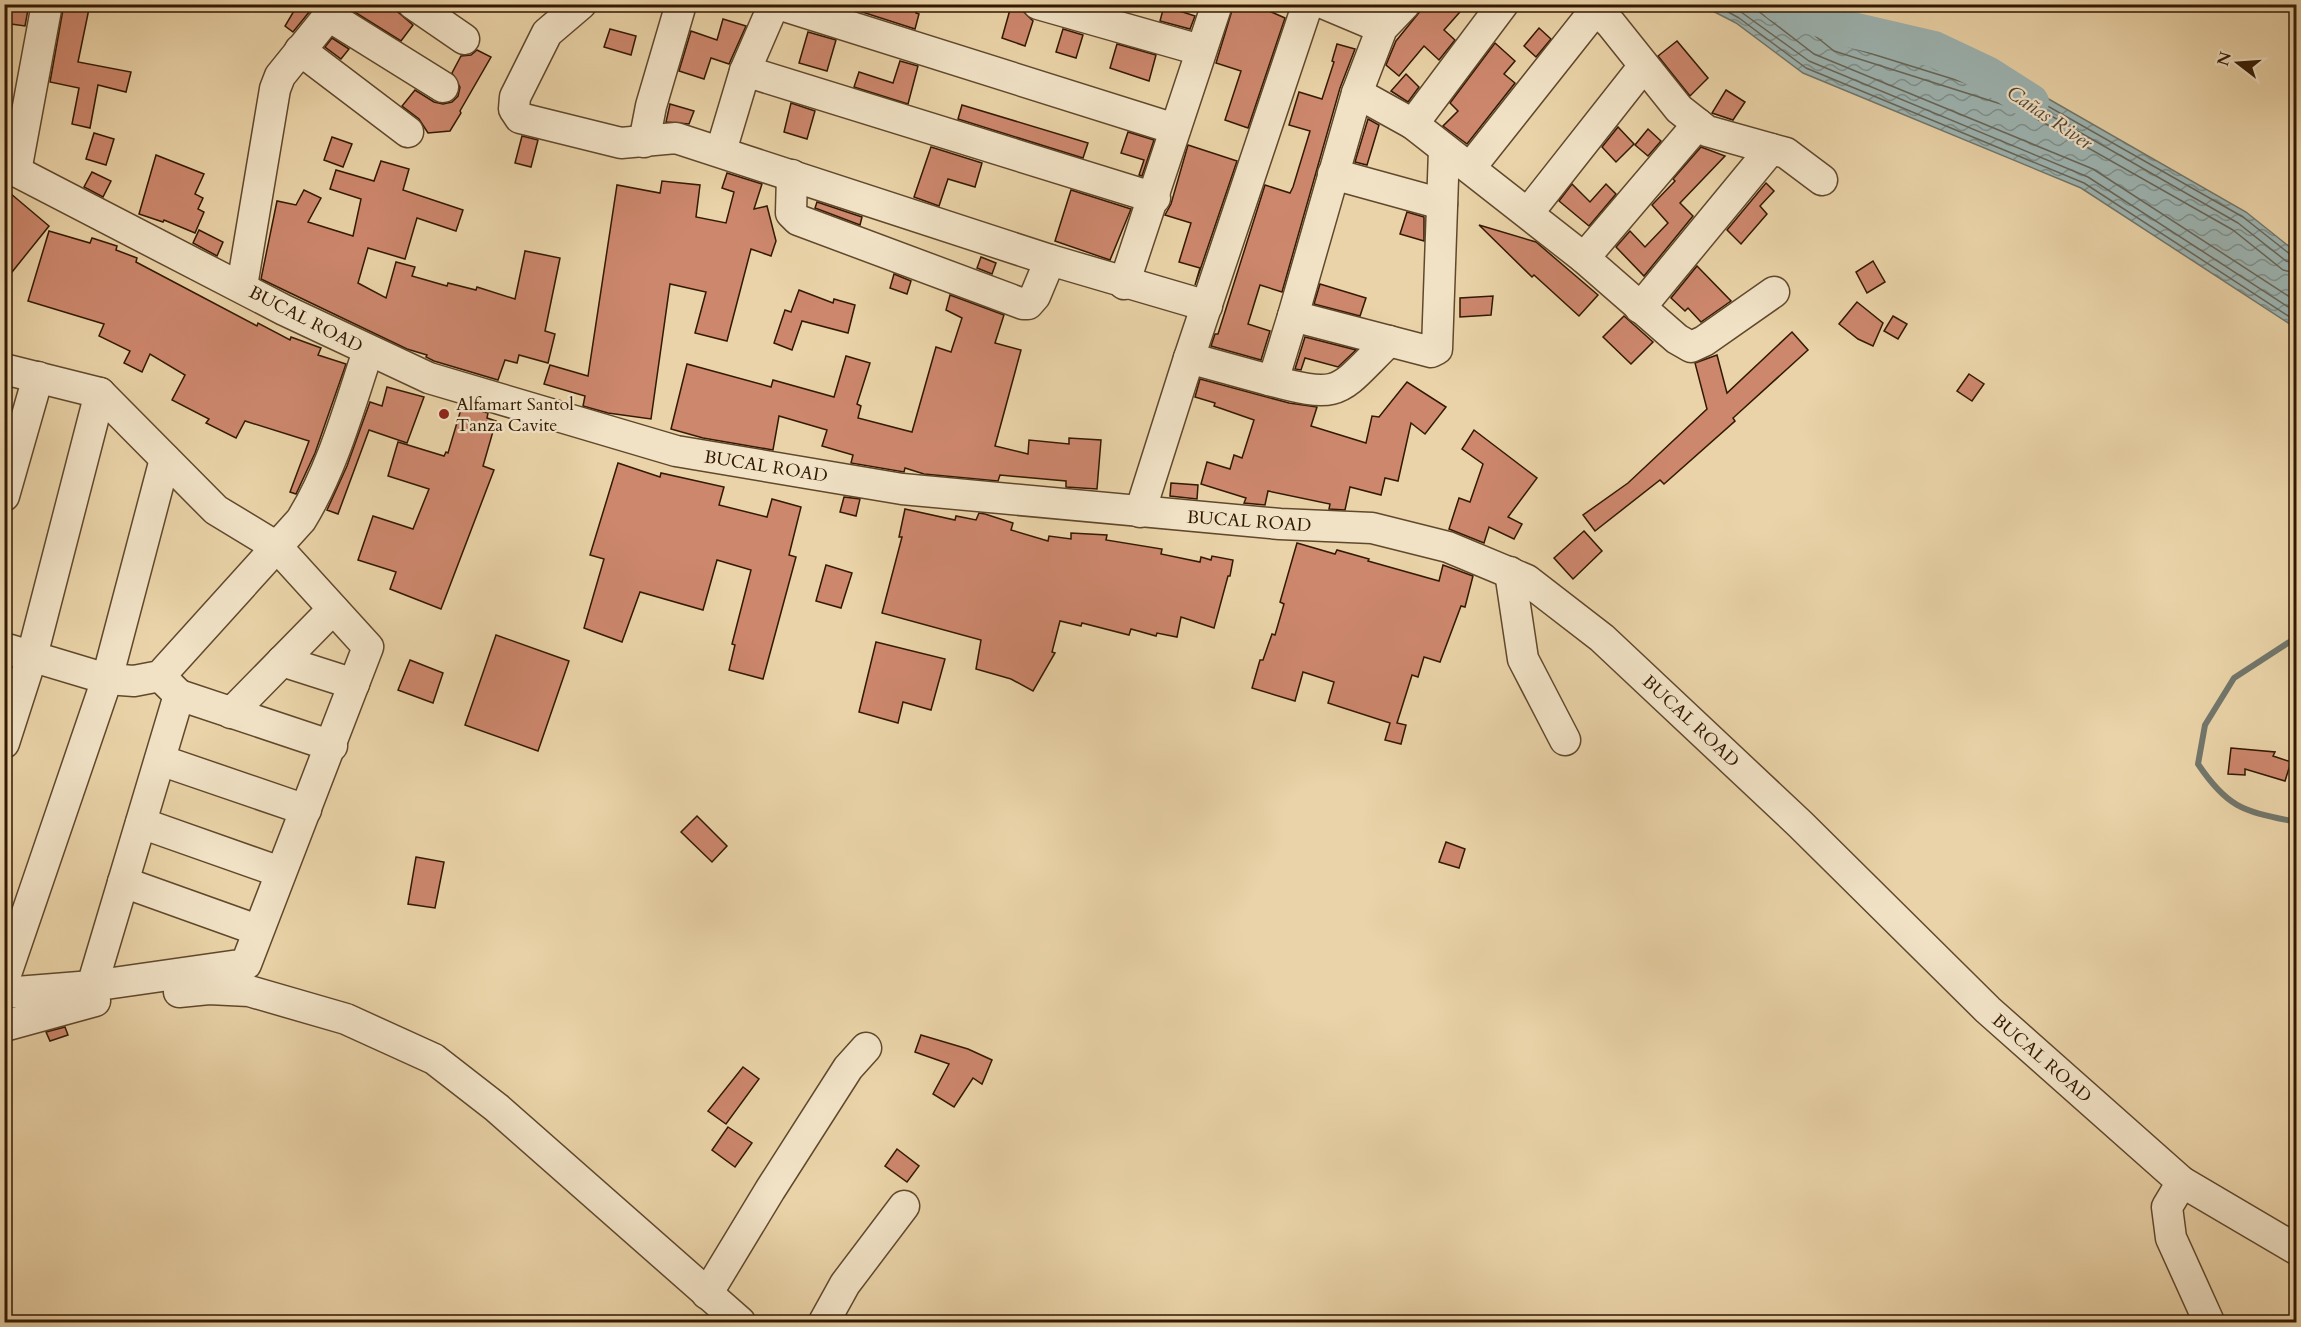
<svg xmlns="http://www.w3.org/2000/svg" width="2301" height="1327" viewBox="0 0 2301 1327" font-family="Cardo,serif">
<defs>
<pattern id="water-waves" width="16" height="10" patternUnits="userSpaceOnUse" patternTransform="scale(1.5)"><rect width="16" height="10" fill="#9db5b3"/><path d="M0 5q4-4 8 0t8 0" fill="none" stroke="#81928f"/></pattern>
</defs>
<rect width="100%" height="100%" fill="#ead3a8"/>
<filter id="stains"><feTurbulence type="fractalNoise" baseFrequency=".00333" numOctaves="4"/><feColorMatrix values="0 0 0 0 .2 0 0 0 0 .09 0 0 0 0 .02 0 0 0 .5 -.17"/></filter>
<radialGradient id="worn" r=".72"><stop offset=".6" stop-color="#630" stop-opacity="0"/><stop offset="1" stop-color="#630" stop-opacity=".3"/></radialGradient>
<path fill="url(#water-waves)" stroke="#72776c" stroke-width="1.5" d="M1701 5H1811L1846 32 2033 90 2246 212 2296 252V328L2081 188 1803 73 1736 23Z"/>
<g fill="none" stroke-linecap="round" stroke-linejoin="round">
<g stroke="#68675a" stroke-width="1.5">
<path d="M1714 4 1739 18 1806 68 2084 183 2296 321"/>
<path d="M1730 4 1809 61 2088 177 2296 312"/>
<path d="M1749 4 1814 54 2093 169 2296 301"/>
<path d="M1792 4 1798 22 1834 51 2023 111 2233 230 2283 270 2296 273"/>
<path d="M1801 4 1805 16 1840 44 2027 102 2238 223 2286 261 2296 264"/>
<path d="M1808 4 1811 12 1844 37 2030 96 2243 217 2291 255 2296 256"/>
</g>
<path stroke="#72776c" stroke-width="6" d="M2296 642 2291 641 2234 678 2205 725 2198 764C2229 810 2245 811 2296 822"/>
<path stroke="#9db5b3" stroke-width="36" d="M1779 4 1848 29 1934 49 1987 74 2031 102"/>
</g>
<g fill="#cd876d" stroke="#321902" stroke-width="1.5">
<path d="M4 4H29L25 26 4 23Z"/>
<path d="M64 4H90L78 62 131 72 126 92 98 85 90 128 72 124 79 88 50 82Z"/>
<path d="M298 4 314 6 293 32 285 26Z"/>
<path d="M355 4H396L398 12 413 25 401 41 353 11Z"/>
<path d="M858 4H918L916 13 919 14 915 29 856 10Z"/>
<path d="M1234 4H1253L1285 18 1248 128 1225 120 1241 71 1216 63Z"/>
<path d="M1426 4H1467L1444 30 1455 40 1439 60 1424 46 1399 76 1386 65 1396 41Z"/>
<path d="M1011 6 1022 10 1033 21 1025 46 1002 38Z"/>
<path d="M1164 6 1195 16 1190 29 1160 21Z"/>
<path d="M723 19 746 26 729 64 711 58 704 79 679 71 691 31 717 40Z"/>
<path d="M1539 28 1551 39 1536 57 1524 46Z"/>
<path d="M610 29 636 36 631 55 604 47Z"/>
<path d="M1063 29 1083 35 1076 58 1056 52Z"/>
<path d="M808 32 836 40 827 71 799 63Z"/>
<path d="M332 38 349 49 341 59 325 47Z"/>
<path d="M1677 41 1708 78 1690 96 1658 56Z"/>
<path d="M1495 43 1515 61 1504 74 1515 83 1467 144 1443 126 1458 111 1450 103Z"/>
<path d="M1117 44 1156 55 1149 81 1110 68Z"/>
<path d="M1337 44 1355 49 1340 88 1282 292 1260 285 1248 324 1270 331 1261 360 1211 346 1215 334H1218L1265 185 1290 193 1293 187 1310 131 1289 125 1299 92 1322 99 1334 62 1332 61Z"/>
<path d="M477 50 491 57 460 111 461 113 450 131 428 133 419 119 402 106 415 90 434 102 443 104 452 102 458 96 460 87 452 73 461 56 471 55Z"/>
<path d="M900 61 918 66 908 104 854 87 859 72 893 83Z"/>
<path d="M1406 74 1419 87 1408 102 1391 91Z"/>
<path d="M1726 90 1745 102 1733 120 1712 113Z"/>
<path d="M4 102 11 105 4 138Z"/>
<path d="M791 103 815 111 807 139 784 132Z"/>
<path d="M670 104 694 111 689 124 666 122Z"/>
<path d="M962 105 1088 143 1083 158 958 119Z"/>
<path d="M1368 119 1379 125 1367 165 1355 162Z"/>
<path d="M1618 127 1634 144 1616 162 1602 147Z"/>
<path d="M1648 129 1661 141 1648 156 1635 145Z"/>
<path d="M1128 132 1154 140 1142 176 1139 175 1144 160 1121 153Z"/>
<path d="M94 133 114 139 106 165 86 159Z"/>
<path d="M522 136 538 140 531 167 515 163Z"/>
<path d="M332 137 352 144 343 167 324 160Z"/>
<path d="M1188 145 1237 161 1195 285 1200 268 1179 262 1191 223 1165 215 1171 204Z"/>
<path d="M931 147 982 163 975 187 948 179 939 206 914 197Z"/>
<path d="M1701 147 1725 156 1680 203 1693 216 1644 276 1616 247 1630 231 1645 247 1668 223 1652 205 1675 181 1673 179Z"/>
<path d="M156 155 204 174 195 194 203 198 198 209 204 212 195 233 164 220 163 222 139 214Z"/>
<path d="M381 161 409 169 403 190 463 210 456 231 417 218 405 259 368 248 358 283 386 298 396 262 415 267 412 276 447 286 448 283 476 290 477 287 515 299 525 251 560 258 545 331 555 334 548 363 519 355 517 363 505 360 498 380 434 361 426 357 427 355 407 349 261 279 277 201 296 205 304 190 321 198 308 222 353 236 361 199 330 189 336 170 374 181Z"/>
<path d="M92 172 111 181 103 197 84 187Z"/>
<path d="M727 173 762 184 754 209 767 206 776 241 771 256 751 249 727 341 695 333 706 292 670 284 651 419 608 413 583 406 585 396 544 384 550 365 588 376 617 185 660 193 662 181 700 185 696 217 726 223 734 192 722 188Z"/>
<path d="M1766 183 1774 191 1760 206 1767 214 1741 244 1727 230Z"/>
<path d="M1572 184 1590 202 1606 184 1616 194 1589 226 1559 201Z"/>
<path d="M4 188 49 226 4 282Z"/>
<path d="M1071 190 1131 209 1110 260 1055 241Z"/>
<path d="M817 202 862 217 860 225 815 208Z"/>
<path d="M1407 212 1424 217V241L1400 234Z"/>
<path d="M1479 225 1536 242 1598 295 1579 316 1534 275 1532 277Z"/>
<path d="M199 230 223 242 217 256 193 243Z"/>
<path d="M49 231 90 243 92 238 117 246 116 250 137 258 136 262 257 326 258 323 290 340 291 337 321 348 318 355 346 364 315 453 296 494 290 492 309 441 245 421 236 438 206 423 209 419 172 400 185 375 150 354 142 372 124 363 130 351 99 336 104 324 28 301Z"/>
<path d="M981 257 996 263 992 274 977 268Z"/>
<path d="M1873 261 1885 282 1867 293 1856 272Z"/>
<path d="M1697 266 1731 301 1701 322 1688 308 1685 311 1671 298Z"/>
<path d="M894 274 911 281 907 294 890 288Z"/>
<path d="M1320 284 1366 298 1360 316 1314 304Z"/>
<path d="M799 290 833 303 834 299 855 305 848 333 802 321 792 350 774 343 785 310 791 312Z"/>
<path d="M950 295 1004 315 995 343 1021 350 995 446 1028 454 1029 440 1069 444V438L1101 440 1097 489 1066 487V481L1000 475 998 481 924 474 905 468 904 472 851 463 853 455 822 446 827 430 779 416 773 450 703 438 671 429 687 364 771 387 773 380 834 397 846 356 870 363 857 404 861 406 858 418 912 432 936 347 951 352 962 318 946 310Z"/>
<path d="M1493 296 1491 315 1460 317V298Z"/>
<path d="M1857 302 1883 323 1873 346 1858 339 1839 324Z"/>
<path d="M1624 316 1653 342 1631 364 1603 337Z"/>
<path d="M1893 316 1907 324 1898 339 1884 331Z"/>
<path d="M1792 332 1808 350 1733 418 1735 421 1664 484 1660 480 1595 531 1583 515 1628 483 1707 409 1695 363 1717 355 1727 393Z"/>
<path d="M1305 337 1356 350 1338 367 1305 358 1301 370 1295 369Z"/>
<path d="M1969 374 1984 384 1972 401 1957 391Z"/>
<path d="M1200 379 1289 403 1317 407 1311 426 1366 443 1372 416 1379 417 1407 382 1446 407 1425 434 1411 423 1398 481 1385 478 1381 495 1350 487 1345 510 1329 509 1330 504 1268 491 1265 505 1244 503 1246 498 1201 484 1207 462 1230 469 1234 455 1242 458 1254 420 1214 406 1215 403 1195 397Z"/>
<path d="M387 387 424 397 407 443 369 430 338 514 327 510 347 466 370 402 382 406Z"/>
<path d="M462 406 488 413 487 418 496 421 483 466 494 470 441 609 390 589 396 572 358 560 373 516 413 529 429 489 388 476 398 442 444 456 446 452 448 453Z"/>
<path d="M1474 430 1537 478 1508 517 1522 524 1514 539 1489 527 1484 543 1449 529 1459 498 1470 502 1483 464 1462 449Z"/>
<path d="M618 463 660 477 661 473 724 487 719 505 767 517 772 499 801 507 789 555 796 557 763 679 729 670 735 645 732 644 751 570 717 560 703 610 640 592 622 642 584 628 604 559 590 555Z"/>
<path d="M1171 483 1198 485 1197 499 1170 496Z"/>
<path d="M844 497 860 499 856 516 840 512Z"/>
<path d="M905 509 955 520 956 516 976 520 979 513 985 514 1013 523 1011 530 1048 541 1049 536 1071 539V533L1107 535 1106 540 1162 549 1161 554 1200 562 1201 557 1211 560 1212 556 1233 560 1230 576H1228L1214 628 1181 617 1177 637 1157 633 1156 636 1131 629 1129 635 1082 623 1081 626 1060 621 1052 652 1055 653 1033 691 1011 679 976 669 981 640 882 613 902 537H899Z"/>
<path d="M1584 531 1602 551 1573 579 1554 558Z"/>
<path d="M1297 543 1335 554 1337 550 1369 559 1368 561 1439 581 1443 565 1473 576 1465 607 1461 606 1440 662 1424 657 1418 677 1412 675 1397 723 1406 725 1401 744 1385 740 1390 723 1328 703 1334 682 1303 672 1295 701 1252 688 1260 660H1263L1272 634 1275 635 1284 604 1280 602Z"/>
<path d="M826 565 852 573 841 608 816 601Z"/>
<path d="M496 635 569 661 538 751 465 725Z"/>
<path d="M876 642 945 659 931 710 903 702 898 723 859 712Z"/>
<path d="M410 660 443 673 433 703 398 690Z"/>
<path d="M2231 748 2275 752 2273 756 2291 762 2285 781 2245 769V775L2228 774Z"/>
<path d="M697 816 727 846 712 862 681 832Z"/>
<path d="M1446 842 1465 849 1459 868 1439 862Z"/>
<path d="M416 857 444 862 435 908 408 904Z"/>
<path d="M65 1027 68 1035 50 1041 46 1032Z"/>
<path d="M921 1035 968 1049 992 1060 982 1084 973 1078 954 1107 933 1094 949 1064 915 1052Z"/>
<path d="M743 1067 759 1079 726 1124 708 1111Z"/>
<path d="M728 1127 752 1143 735 1167 712 1150Z"/>
<path d="M897 1149 919 1166 907 1182 885 1166Z"/>
</g>
<g fill="none" stroke-linecap="round" stroke-linejoin="round">
<defs>
<g id="minor">
<path d="M413 4 464 39"/>
<path d="M581 4 547 33 515 97 514 109 520 118 621 143 676 138 1050 260 1207 306"/>
<path d="M778 4 1175 129"/>
<path d="M1038 4 1200 50"/>
<path d="M1325 4 1382 28"/>
<path d="M1405 4 1382 28 1357 93 1293 316 1431 352 1437 349 1444 150"/>
<path d="M1591 4 1611 24 1679 109 1707 131 1786 153 1822 180"/>
<path d="M329 16 443 87"/>
<path d="M300 50 408 132"/>
<path d="M745 71 1155 198"/>
<path d="M1357 93 1413 124 1584 258 1677 339 1691 347 1704 341 1774 292"/>
<path d="M1413 124 1503 4"/>
<path d="M644 142 651 106 681 4"/>
<path d="M721 151 745 71 774 4"/>
<path d="M4 165 284 310 429 378 676 451 902 489 1280 524 1372 528 1448 547 1527 580 1602 638 1800 824 1988 1010 2182 1182 2296 1249"/>
<path d="M1470 168 1596 9"/>
<path d="M16 171 47 4"/>
<path d="M1333 174 1442 204"/>
<path d="M792 175 791 213 798 220 1023 304H1028L1035 296 1050 260"/>
<path d="M1528 213 1643 67"/>
<path d="M1584 258 1698 124"/>
<path d="M1124 284 1217 4"/>
<path d="M242 286 275 89 280 76 338 4"/>
<path d="M1640 308 1771 149"/>
<path d="M1189 358 1269 380 1276 371 1293 316"/>
<path d="M4 369 100 393 216 510 277 547 368 647 246 964 92 986 4 993"/>
<path d="M1269 380C1343 400 1337 392 1389 341"/>
<path d="M4 496 38 377"/>
<path d="M1140 512 1189 358 1306 9 1311 4"/>
<path d="M1510 572 1523 659 1565 740"/>
<path d="M4 648 107 679 134 681 160 676 301 520C332 470 349 408 368 351"/>
<path d="M282 661 354 684"/>
<path d="M179 695 332 746"/>
<path d="M231 713 333 609"/>
<path d="M4 743 32 656 100 393"/>
<path d="M160 760 306 810"/>
<path d="M141 823 280 872"/>
<path d="M123 882 257 930"/>
<path d="M4 980 107 679 165 459"/>
<path d="M92 986 179 695 160 676"/>
<path d="M179 992 209 989 249 991 346 1019 434 1059 497 1108 740 1322"/>
<path d="M4 1026 95 1001"/>
<path d="M2182 1182 2167 1207 2171 1238 2209 1322"/>
<path d="M707 1294 770 1190 848 1068 866 1048"/>
<path d="M824 1322 845 1284 904 1206"/>
</g>
</defs>
<use href="#minor" stroke="#60482c" stroke-width="33"/>
<use href="#minor" stroke="#f1e2c6" stroke-width="30"/>
</g>
<circle fill="#8f2418" stroke="#f1e2c6" stroke-width="2" cx="444" cy="414" r="6"/>
<g text-anchor="middle" stroke-width="4.5" stroke-linejoin="round" paint-order="stroke">
<g font-size="18" fill="#321902" stroke="#f1e2c6">
<text transform="translate(306 319) rotate(27)" y="6">BUCAL ROAD</text>
<text transform="translate(766 466) rotate(9)" y="6">BUCAL ROAD</text>
<text transform="translate(1249 521) rotate(4)" y="6">BUCAL ROAD</text>
<text transform="translate(1691 721) rotate(43)" y="6">BUCAL ROAD</text>
<text transform="translate(2042 1058) rotate(41)" y="6">BUCAL ROAD</text>
</g>
<g font-size="18" fill="#321902" stroke="#f1e2c6" text-anchor="start">
<text x="456" y="410">Alfamart Santol<tspan x="456" dy="21">Tanza Cavite</tspan></text>
</g>
<g font-size="20" font-style="italic" fill="#524837" stroke="#f1e2c6">
<text transform="translate(2050 117) rotate(34)" y="7">Cañas River</text>
</g>
</g>
<rect width="2301" height="1327" fill="none" stroke="#ead3a8" stroke-width="24"/>
<rect x="6" y="6" width="2289" height="1315" fill="none" stroke="#321902" stroke-width="3"/>
<rect x="12" y="12" width="2277" height="1303" fill="none" stroke="#321902" stroke-width="1.5"/>
<g transform="translate(2238 63) rotate(287)" stroke="#f1e2c6" stroke-width="4.5" paint-order="stroke">
<path d="M0-4.5L10 22L0 15L-10 22Z" fill="#321902"/>
<text y="-9" font-size="16" font-weight="bold" text-anchor="middle" fill="#321902">N</text>
</g>
<rect width="100%" height="100%" filter="url(#stains)"/>
<rect width="100%" height="100%" fill="url(#worn)"/>
</svg>
